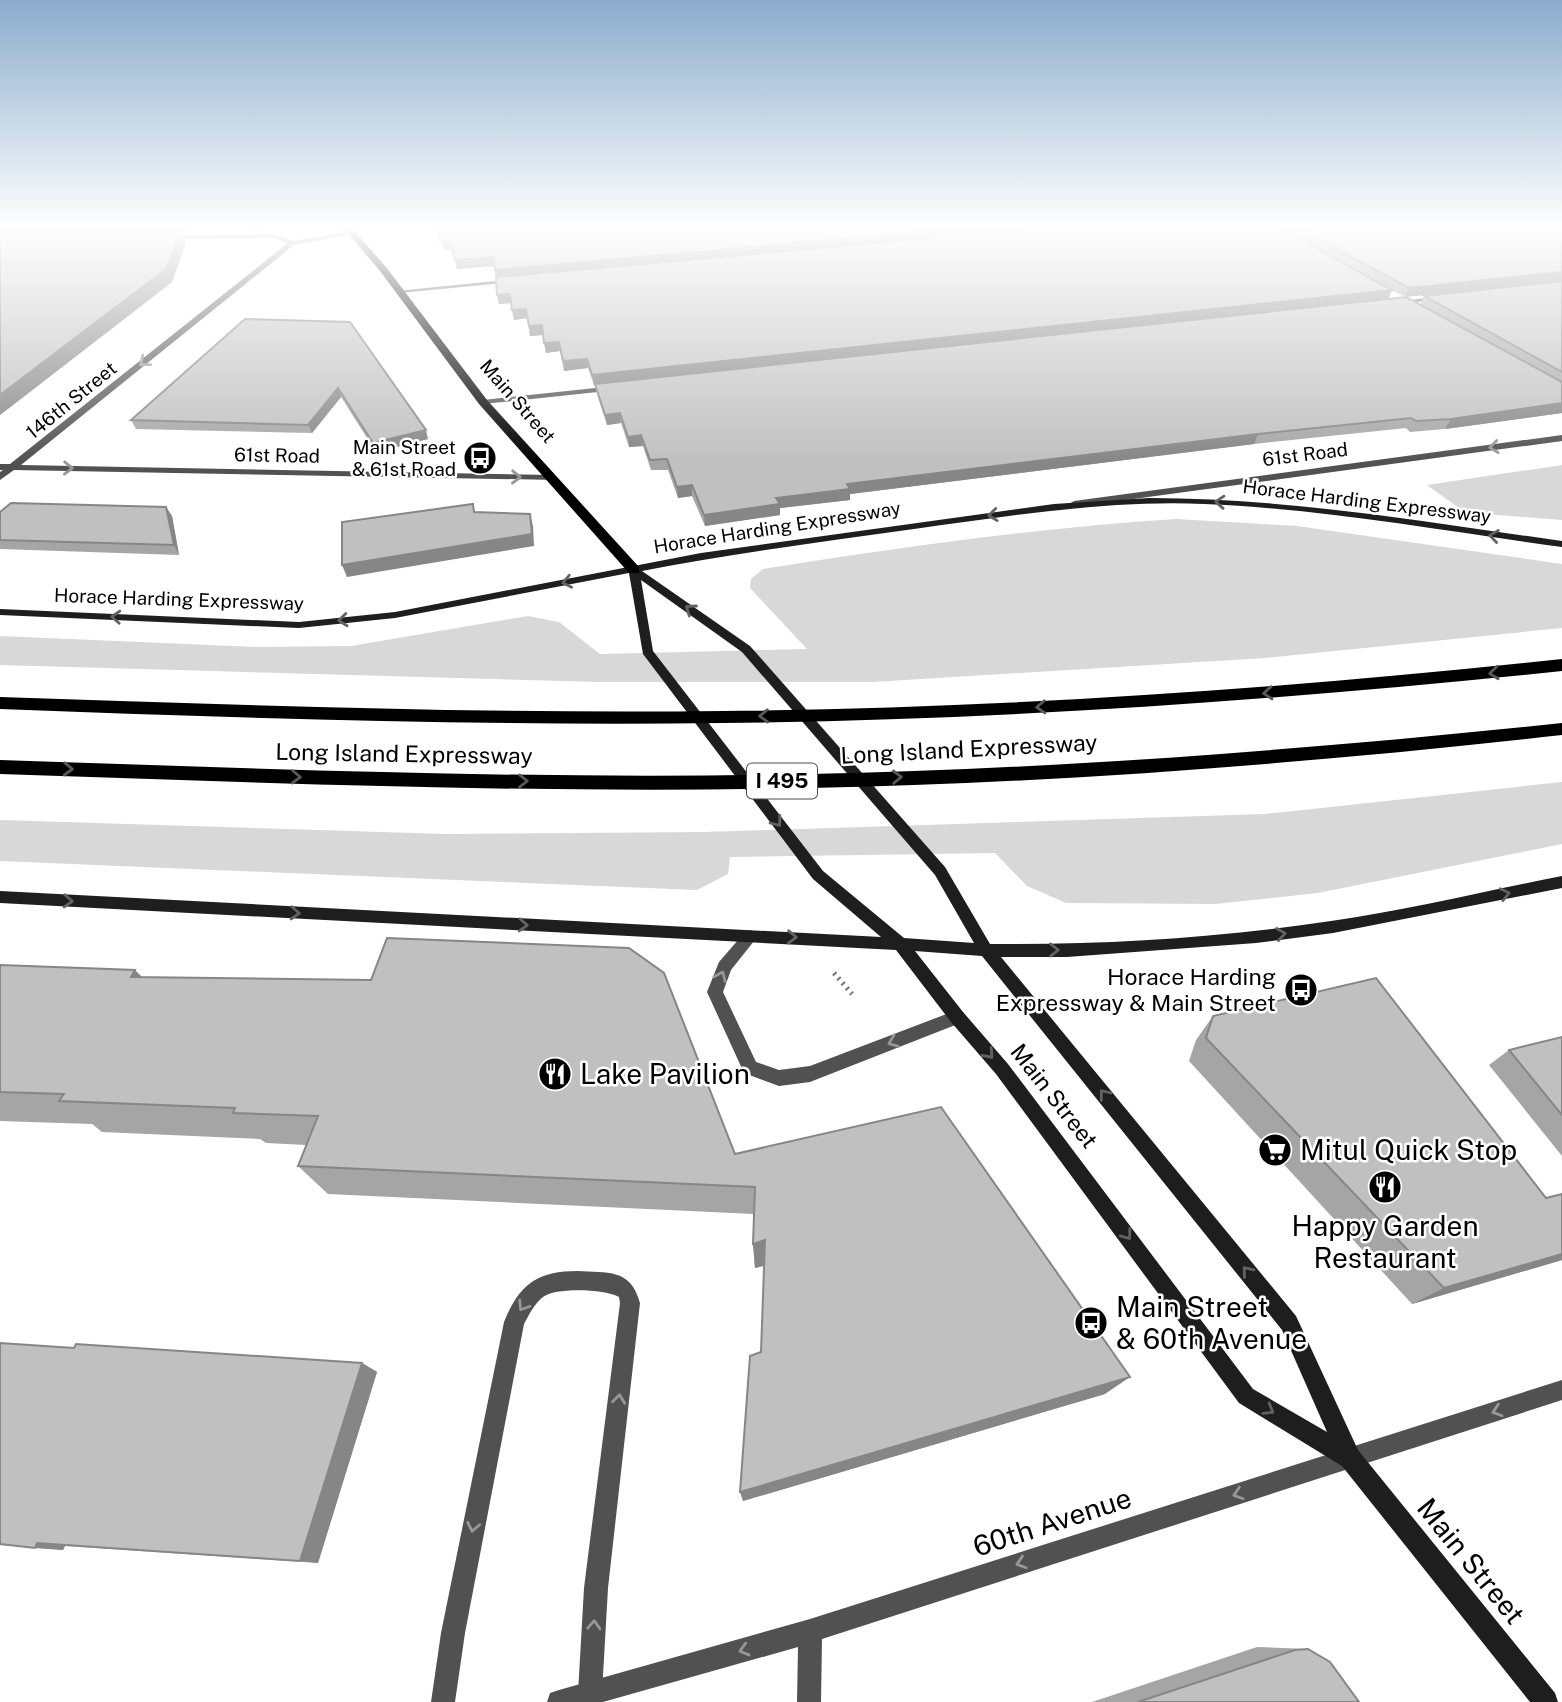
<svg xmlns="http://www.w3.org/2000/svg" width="1562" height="1702" viewBox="0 0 1562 1702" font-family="'Public Sans',sans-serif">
<rect width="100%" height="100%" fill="#fff"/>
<g fill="#d8d8d8">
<path d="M1562 465V520L1485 514 1459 508 1427 485Z"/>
<path d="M1176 519 1297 526 1562 564V628L1265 658 873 682H600L0 665V636L257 647 351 646 528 616 559 622 600 654 807 649 750 588 751 579 763 569C900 547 1037 528 1176 519Z"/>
<path d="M1562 782V844L1318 893 1215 904 1066 903 1027 886 995 853 730 857 728 874 697 890 0 861V820L447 834 704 832 1265 814Z"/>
</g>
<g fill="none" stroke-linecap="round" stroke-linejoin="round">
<path stroke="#737373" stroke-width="5" stroke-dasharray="2 4.5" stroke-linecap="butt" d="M834 973 852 994"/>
<g fill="#515151" fill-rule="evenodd">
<path d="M750 930 755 932 758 936 731 970 723 992 756 1062 779 1070 810 1066 957 1010 963 1012 965 1017 963 1022 810 1082 779 1086 744 1073 707 992 719 962 745 932Z"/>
<path d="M577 1271C607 1273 631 1268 640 1303L608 1588 602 1693 598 1702H581L578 1693 584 1588 620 1303 619 1297C606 1289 555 1287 543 1297 534 1304 529 1315 524 1324L465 1633 455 1702H431L441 1633 504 1322C519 1285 537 1271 577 1271Z"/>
</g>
<g fill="#515151" fill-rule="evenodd">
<path d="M270 225H281L252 232 249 230Z"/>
<path d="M352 231 354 234 294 245 21 465 553 475 556 476V480L14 470 0 480V472L3 470H0V464H10L288 243 273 238 167 239 165 236 274 234 293 241Z"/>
<path d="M514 279 516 282 399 293 396 291Z"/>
<path d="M1439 296 1441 299 1393 305 1390 303Z"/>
<path d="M614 386H617V390L483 404 479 402 483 400Z"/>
<path d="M1562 435V441L1074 507 1069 504 1074 501Z"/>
<path d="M1562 1380V1400L822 1639 821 1702H797L798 1647 603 1702H547L550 1693 559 1690 810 1619Z"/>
</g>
<path fill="#1e1e1e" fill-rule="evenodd" d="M1149 498C1288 498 1425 522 1562 541V547C1443 531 1324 509 1204 504 1107 500 1010 516 914 529 823 542 732 553 642 571L750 646 945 867 990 944C1104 945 1219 938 1331 921 1408 910 1485 891 1562 876V888L1333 933 1256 943 1067 957H1001L1296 1316 1358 1450 1555 1693 1558 1702H1530L1342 1466 1239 1403 996 1074 951 1022 896 950 0 903V891L881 937 813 879 643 654 629 573 395 618 299 628 0 615V609L299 622 395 612 701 553 1054 504ZM641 580 742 652 935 875 974 943 904 938 823 871 653 651ZM915 951 982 956 1282 1330 1327 1432 1253 1389 1008 1064 963 1012Z"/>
<path fill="#000" fill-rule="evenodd" d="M341 225H349L386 267 487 400 639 567V573H629L479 404 380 271Z"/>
<g fill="#000" fill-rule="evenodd">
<path d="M1562 659V671C1283 700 1004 720 723 723 482 726 241 718 0 709V697C241 705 482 714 723 711 1003 708 1283 689 1562 659Z"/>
<path d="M1562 723V735C1312 763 1061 783 809 788 540 794 270 783 0 774V760C270 769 540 780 809 774 1061 769 1312 749 1562 723Z"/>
</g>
</g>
<g fill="#a5a5a5">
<path d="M0 225H192L189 233H182L186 243 172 282 0 415Z"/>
<path d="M438 225H1562V281L1405 297 1392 290 1388 299 1420 305 1424 296 1562 281V413L1445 429 1410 432 1406 428 1254 444 850 494V500L780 508V515L705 526 692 496 678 498 668 470H651L643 446 629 447 621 423 607 425 597 394 595 385H594L588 368 564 371 560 351 546 353 543 335 530 336 527 318 514 320 511 303 499 304 494 266 457 269 452 249 444 250 443 244H440L438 236Z"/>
<path d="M245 319 428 439 376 452 341 397 312 433 136 429 131 420Z"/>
<path d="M0 512 172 516 179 555 0 549Z"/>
<path d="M0 965 142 977 735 1154 1105 1394 743 1501 761 1352 764 1266 755 1268 753 1244 754 1214 328 1194 298 1166 306 1145 266 1143 260 1139 102 1132 92 1124 0 1121Z"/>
<path d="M1213 1016 1562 1260 1412 1304 1189 1061 1196 1040Z"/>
<path d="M1562 1037V1156L1489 1065 1509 1050Z"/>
<path d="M74 1348 362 1363 377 1372 318 1563 65 1546 63 1550 0 1545Z"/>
<path d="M1257 1647 1308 1649 1359 1702H1092Z"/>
</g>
<g fill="#868686">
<path d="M185 225H192L189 233Z"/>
<path d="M1003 225H1095L497 279 495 270Z"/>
<path d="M181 231 186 243 172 282 0 415V395Z"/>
<path d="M450 240 452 249 444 250 442 241Z"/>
<path d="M494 257 495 266 457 269 455 260Z"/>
<path d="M1562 272V280L1405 297 1409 288Z"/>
<path d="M1392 290 1388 299 594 385 592 375Z"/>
<path d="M510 294 512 303 499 304 497 295Z"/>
<path d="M526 309 527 318 514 320 512 310Z"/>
<path d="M542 325 543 335 530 336 529 326Z"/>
<path d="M559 342 560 351 546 353 544 343Z"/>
<path d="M587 359 588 368 564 371 563 361Z"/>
<path d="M338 388 341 397 312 433 308 425Z"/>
<path d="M1562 403V413L1445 429 1451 419Z"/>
<path d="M620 413 621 423 607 425 605 415Z"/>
<path d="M426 430 428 439 376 452 373 443Z"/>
<path d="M1258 434 1254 444 850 494V500L780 508V515L705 526 704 515 776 498 847 484Z"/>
<path d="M641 435 643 446 629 447 628 437Z"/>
<path d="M692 485V496L678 498 677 487Z"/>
<path d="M166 507 172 516 179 555 174 545Z"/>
<path d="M530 514 533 526 534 546 347 577 342 565Z"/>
<path d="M135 970 170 1005 131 977Z"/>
<path d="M765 1240 766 1265 755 1268 753 1244Z"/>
<path d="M1562 1254V1260L1412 1304 1444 1288Z"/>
<path d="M362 1363 377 1372 318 1563 300 1561Z"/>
<path d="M1130 1377 1105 1394 743 1501 740 1492Z"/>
<path d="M37 1543 65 1546 63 1550 35 1548Z"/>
</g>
<g fill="#c0c0c0" stroke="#868686" stroke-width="2">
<path d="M0 225H66L0 226Z"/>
<path d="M438 225H1003L495 270 494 257 455 260 450 240 442 241V235L438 236Z"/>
<path d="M1081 225H1274L1392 290 592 375 587 359 563 361 559 342 544 343 542 325 529 326 526 309 512 310 510 294 497 295 496 277Z"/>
<path d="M1292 225H1562V272L1409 288Z"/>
<path d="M181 231 166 269 0 395V235Z"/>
<path d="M1562 281V372L1424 296Z"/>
<path d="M1406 297 1562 382V403L1451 419 1416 421 1411 418 1258 434 847 484 850 489 776 498 780 504 704 515 692 485 677 487 667 459 650 460 641 435 628 437 620 413 605 415 595 384Z"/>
<path d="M245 319 350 322 426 430 373 443 338 388 308 425 131 420Z"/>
<path d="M11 503 166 507 174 545 0 540V512Z"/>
<path d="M473 504 474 512 530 514 532 534 342 565V522Z"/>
<path d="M387 938 629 948 664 973 735 1154 941 1107 1130 1377 740 1492 750 1356 761 1352 765 1240 753 1244 755 1187 298 1166 318 1116 233 1113 235 1108 59 1101 64 1094 0 1092V965L135 970 131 977 371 980Z"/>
<path d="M1376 978 1546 1198 1562 1194V1254L1444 1288 1206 1038 1213 1016Z"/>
<path d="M1562 1037V1115L1509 1050Z"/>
<path d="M0 1343 74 1348 76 1344 362 1363 300 1561 37 1543 35 1548 0 1544Z"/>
<path d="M1308 1649 1330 1662 1359 1702H1138L1295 1650Z"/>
</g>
<defs><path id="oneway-chevron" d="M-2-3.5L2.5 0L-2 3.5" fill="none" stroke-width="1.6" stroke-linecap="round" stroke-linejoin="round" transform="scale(1.75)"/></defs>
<g stroke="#979797">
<use href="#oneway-chevron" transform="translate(144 362) rotate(141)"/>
<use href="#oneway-chevron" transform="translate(1494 447) rotate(173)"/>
<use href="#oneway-chevron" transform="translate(68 468) rotate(1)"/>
<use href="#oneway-chevron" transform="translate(516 477) rotate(1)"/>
<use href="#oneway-chevron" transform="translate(721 976) rotate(-67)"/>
<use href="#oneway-chevron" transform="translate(893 1042) rotate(159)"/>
<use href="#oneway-chevron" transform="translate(523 1306) rotate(122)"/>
<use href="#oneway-chevron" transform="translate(619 1399) rotate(-83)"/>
<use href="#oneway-chevron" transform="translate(1497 1411) rotate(162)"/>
<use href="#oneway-chevron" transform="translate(1238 1494) rotate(162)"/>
<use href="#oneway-chevron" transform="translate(473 1527) rotate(101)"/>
<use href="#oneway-chevron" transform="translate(1021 1563) rotate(162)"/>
<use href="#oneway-chevron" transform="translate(594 1625) rotate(-87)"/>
<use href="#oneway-chevron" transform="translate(744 1650) rotate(164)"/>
</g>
<g stroke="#626262">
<use href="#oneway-chevron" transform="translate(1220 502) rotate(-176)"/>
<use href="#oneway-chevron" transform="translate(993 515) rotate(173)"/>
<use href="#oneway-chevron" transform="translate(1494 536) rotate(-172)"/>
<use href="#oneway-chevron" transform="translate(567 582) rotate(169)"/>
<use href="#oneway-chevron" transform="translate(690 609) rotate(-145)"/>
<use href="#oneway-chevron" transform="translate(116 617) rotate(-177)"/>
<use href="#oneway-chevron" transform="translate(343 620) rotate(174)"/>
<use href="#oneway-chevron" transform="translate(777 822) rotate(53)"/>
<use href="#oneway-chevron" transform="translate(1505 894) rotate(-12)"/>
<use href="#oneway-chevron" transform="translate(68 901) rotate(3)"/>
<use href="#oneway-chevron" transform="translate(295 913) rotate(3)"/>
<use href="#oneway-chevron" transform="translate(523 925) rotate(3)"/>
<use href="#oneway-chevron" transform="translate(1281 934) rotate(-8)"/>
<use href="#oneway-chevron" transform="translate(792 937) rotate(1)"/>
<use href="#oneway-chevron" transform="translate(1054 950)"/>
<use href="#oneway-chevron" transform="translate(989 1054) rotate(48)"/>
<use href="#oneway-chevron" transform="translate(1104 1094) rotate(-128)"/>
<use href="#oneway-chevron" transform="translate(1127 1235) rotate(53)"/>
<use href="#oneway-chevron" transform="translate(1247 1271) rotate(-129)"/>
<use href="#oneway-chevron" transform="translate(1269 1410) rotate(31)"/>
</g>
<g stroke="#595959">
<use href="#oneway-chevron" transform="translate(1494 673) rotate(174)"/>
<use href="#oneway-chevron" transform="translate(1268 693) rotate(176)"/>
<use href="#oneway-chevron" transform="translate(1041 707) rotate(177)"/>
<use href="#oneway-chevron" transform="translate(764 716) rotate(178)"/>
<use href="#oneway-chevron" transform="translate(68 769) rotate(2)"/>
<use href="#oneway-chevron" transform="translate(296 777) rotate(2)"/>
<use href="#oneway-chevron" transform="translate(897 777) rotate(-2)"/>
<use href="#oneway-chevron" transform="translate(523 781)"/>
</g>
<linearGradient id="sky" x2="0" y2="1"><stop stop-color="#8baccb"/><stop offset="0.49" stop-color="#fff"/><stop offset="1" stop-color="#fff" stop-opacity="0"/></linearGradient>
<rect width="1562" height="463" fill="url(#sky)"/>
<defs>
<symbol id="bus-disc" viewBox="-11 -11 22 22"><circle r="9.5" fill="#000" stroke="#fff"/><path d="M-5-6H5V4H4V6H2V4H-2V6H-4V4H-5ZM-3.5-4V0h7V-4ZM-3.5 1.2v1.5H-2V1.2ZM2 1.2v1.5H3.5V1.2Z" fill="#fff"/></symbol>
<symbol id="restaurant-disc" viewBox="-11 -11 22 22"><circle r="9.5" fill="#000" stroke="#fff"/><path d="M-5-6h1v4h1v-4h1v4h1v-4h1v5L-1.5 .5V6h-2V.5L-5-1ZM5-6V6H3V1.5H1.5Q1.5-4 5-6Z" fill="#fff"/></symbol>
<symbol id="supermarket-disc" viewBox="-11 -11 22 22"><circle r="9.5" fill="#000" stroke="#fff"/><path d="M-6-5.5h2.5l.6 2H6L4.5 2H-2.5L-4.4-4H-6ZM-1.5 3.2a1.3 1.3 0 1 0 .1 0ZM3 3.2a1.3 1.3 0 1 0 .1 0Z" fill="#fff"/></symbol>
</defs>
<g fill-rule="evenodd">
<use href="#bus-disc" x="461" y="439" width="38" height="38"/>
<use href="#bus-disc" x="1282" y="971" width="38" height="38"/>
<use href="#restaurant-disc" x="536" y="1055" width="38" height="38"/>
<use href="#supermarket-disc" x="1256" y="1131" width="38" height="38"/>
<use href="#restaurant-disc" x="1366" y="1168" width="38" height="38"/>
<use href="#bus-disc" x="1072" y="1304" width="38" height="38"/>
</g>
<g text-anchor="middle" stroke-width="5" stroke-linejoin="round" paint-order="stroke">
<g font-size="19" fill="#000" stroke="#fff">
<text transform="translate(71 400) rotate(-39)" y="7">146th Street</text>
<text transform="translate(518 401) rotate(49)" y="7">Main Street</text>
<text transform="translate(1305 454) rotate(-7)" y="7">61st Road</text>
<text transform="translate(277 455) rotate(1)" y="7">61st Road</text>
<text transform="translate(1367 501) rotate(7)" y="7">Horace Harding Expressway</text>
<text transform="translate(777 527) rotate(-9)" y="7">Horace Harding Expressway</text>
<text transform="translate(179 599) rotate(2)" y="7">Horace Harding Expressway</text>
</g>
<g font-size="19" fill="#000" stroke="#fff" text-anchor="end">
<text x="456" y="454">Main Street<tspan x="456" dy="22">&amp; 61st Road</tspan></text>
</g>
<rect fill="#fff" stroke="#4c4c4c" stroke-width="2" x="747" y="763.5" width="70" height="35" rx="5"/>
<g font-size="21" font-weight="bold" fill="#000">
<text x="782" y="788">I 495</text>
</g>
<g font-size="23" fill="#000" stroke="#fff">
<text transform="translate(969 749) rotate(-3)" y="8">Long Island Expressway</text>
<text transform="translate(404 754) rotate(1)" y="8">Long Island Expressway</text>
<text transform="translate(1054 1096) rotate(52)" y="8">Main Street</text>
</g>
<g font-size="23" fill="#000" stroke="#fff" text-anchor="end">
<text x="1276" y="985">Horace Harding<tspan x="1276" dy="26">Expressway &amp; Main Street</tspan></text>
</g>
<g font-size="28" fill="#000" stroke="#fff" text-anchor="start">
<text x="580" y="1084">Lake Pavilion</text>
<text x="1300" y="1160">Mitul Quick Stop</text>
<text x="1385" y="1236" text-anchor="middle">Happy Garden<tspan x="1385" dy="32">Restaurant</tspan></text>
<text x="1116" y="1317">Main Street<tspan x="1116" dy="32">&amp; 60th Avenue</tspan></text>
</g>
<g font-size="28" fill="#000" stroke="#fff">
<text transform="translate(1052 1522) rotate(-18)" y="10">60th Avenue</text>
<text transform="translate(1471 1561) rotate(51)" y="10">Main Street</text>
</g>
</g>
</svg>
